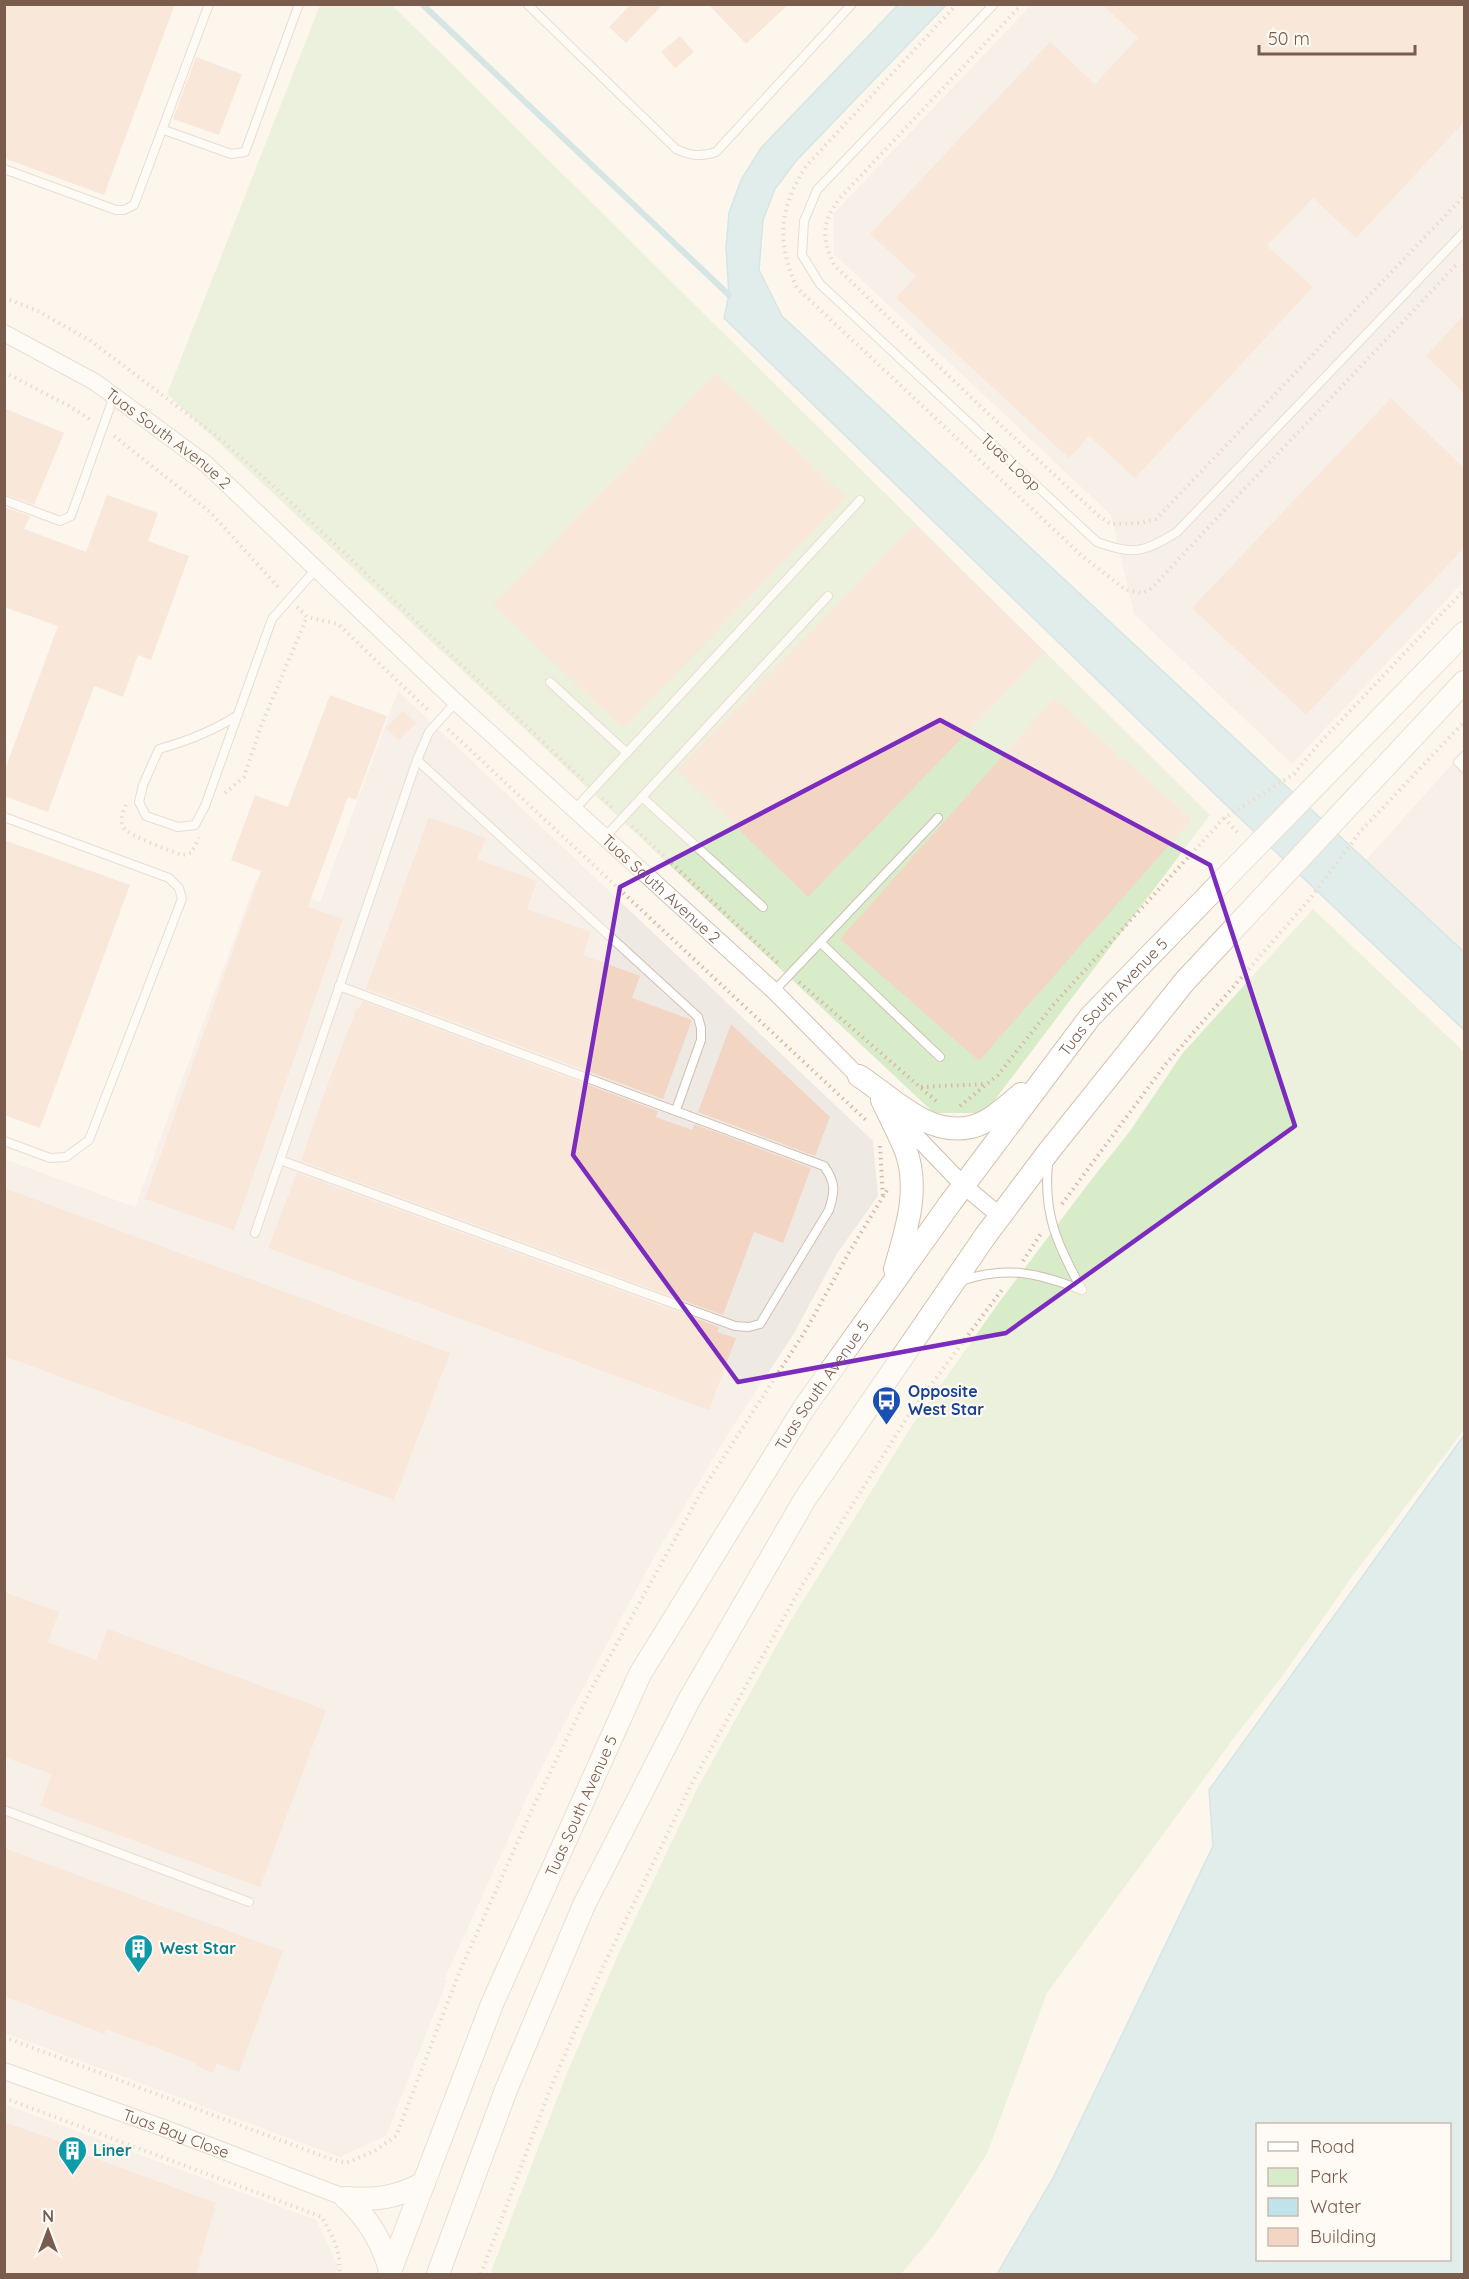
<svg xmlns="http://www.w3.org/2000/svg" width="1469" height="2279" viewBox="0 0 1469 2279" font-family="Quicksand,sans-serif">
<rect width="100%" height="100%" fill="#fdf6ec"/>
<g fill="#efe9e4">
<path d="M1031 5H1464V581L1292 764 1134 614 1111 515 834 254 833 214Z"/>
<path d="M398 691 873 1141 878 1196 838 1252 793 1335 731 1429 657 1552 575 1703 530 1791 444 1980 447 1981 386 2136 340 2157 5 2033 4 1159 135 1207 256 880 320 902Z"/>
<path d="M1464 751V952L1366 860Z"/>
<path d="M4 2104 316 2220 338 2266 335 2274H5Z"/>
</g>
<g fill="#d8ecc9">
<path d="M320 5H392L1210 815 985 1113H934L167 394Z"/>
<path d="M1313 909 1464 1052V1430L1354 1574 1281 1678 1236 1735 1047 1993 987 2154 934 2235 901 2274H490L566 2075 621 1948 698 1787 788 1625 911 1427 1000 1301 1088 1184 1130 1131 1182 1054Z"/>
</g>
<g fill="#bfe3e8" stroke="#a5d3da" stroke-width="1.5" fill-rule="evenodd">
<path d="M898 5H946L796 161 775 189 763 220 759 270 782 316 1464 952V1030L1225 804 724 318 729 295 726 247 729 213 741 180 761 148Z"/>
<path d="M1464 1435V2274H997L1053 2178 1213 1846 1209 1790ZM1258 2124H1450V2260H1258Z"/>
</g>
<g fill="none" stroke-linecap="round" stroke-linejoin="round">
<path stroke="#a5d3da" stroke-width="6" d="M422 4 729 295"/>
</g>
<g fill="#f3d5c3">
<path d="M4 4H175L104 195 4 158Z"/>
<path d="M631 4H663L626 43 609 27Z"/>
<path d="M708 4H789L746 44Z"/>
<path d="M1102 4H1464V122L1356 238 1313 198 1267 246 1313 287 1135 478 1089 436 1069 458 896 298 916 276 870 234 1050 42 1095 84 1138 38Z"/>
<path d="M680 36 694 52 675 68 661 52Z"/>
<path d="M196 57 242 74 219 135 173 119Z"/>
<path d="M1464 315V393L1426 356Z"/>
<path d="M716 373 846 497 623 729 493 605Z"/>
<path d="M1391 398 1464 468V548L1306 715 1192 608Z"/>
<path d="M4 408 64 433 34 505 4 494Z"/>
<path d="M107 495 158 513 148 541 189 556 151 660 138 655 123 697 94 686 48 812 4 796V772L58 626 4 607V507L30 516 24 529 86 552Z"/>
<path d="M914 525 1045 652 808 897 677 770Z"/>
<path d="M330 695 387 716 356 800 348 797 308 907 343 919 234 1230 145 1199 261 871 231 860 255 795 288 807Z"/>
<path d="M1054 698 1192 819 979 1061 840 939Z"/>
<path d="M403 711 416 723 399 740 386 728Z"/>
<path d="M429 817 486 838 477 859 537 881 527 909 591 932 583 955 640 976 632 998 692 1020 663 1099 366 989Z"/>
<path d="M4 840 130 885 40 1128 4 1115Z"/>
<path d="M362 1001 658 1111 656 1117 692 1130 694 1124 811 1168 783 1243 754 1232 723 1315 301 1161 331 1075 357 1008 359 1009Z"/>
<path d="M731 1024 830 1117 815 1156 698 1112Z"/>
<path d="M297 1173 719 1327 717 1332 736 1338 709 1410 268 1248Z"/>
<path d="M4 1188 450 1353 394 1500 4 1356Z"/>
<path d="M4 1592 59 1612 48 1642 96 1660 108 1629 326 1710 260 1887 40 1806 52 1774 4 1757Z"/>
<path d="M4 1848 283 1951 239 2072 217 2063 213 2073 196 2066 197 2063 106 2029 105 2034 4 1996Z"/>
<path d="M4 2122 64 2143 62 2146 216 2203 196 2274H4Z"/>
</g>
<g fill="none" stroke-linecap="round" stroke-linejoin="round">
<defs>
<g id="lane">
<path d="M527 4 676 149C691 156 701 157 716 152L852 4"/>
<path d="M994 4 817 190 804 221 802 255 820 284 1097 542C1134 556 1144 552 1177 532L1464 232"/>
<path d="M164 130 231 154 245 152 299 4"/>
<path d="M4 169 116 210H124L134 205 209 4"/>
<path d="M4 500 60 521 71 516 114 396"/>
<path d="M550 682 627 753"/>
<path d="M238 715C213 731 188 741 159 749L143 785 139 802 146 816 178 827 195 825 205 806 272 619 316 569"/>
<path d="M1464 756 1458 762 1464 768"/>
<path d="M417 760 698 1017 701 1028V1040L676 1110"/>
<path d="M642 797 763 907"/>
<path d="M574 810 860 500"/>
<path d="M4 817 169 878 179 888 182 899 89 1140 66 1157 50 1158 4 1141"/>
<path d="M605 837 828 596"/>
<path d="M821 943 940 1057"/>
<path d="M774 991 938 818"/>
<path d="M280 1160 735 1326 749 1327 760 1324 829 1210C835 1191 836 1183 824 1166L339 986"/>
<path d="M1048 1164C1043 1215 1058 1246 1082 1290"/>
<path d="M255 1233 417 760 429 732 456 702"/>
<path d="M961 1281C1006 1265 1038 1273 1082 1290"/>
<path d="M4 1810 249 1902"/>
</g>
<g id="street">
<path id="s1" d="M4 333 95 382 206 464 456 702 774 991 867 1085"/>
<path d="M893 1112 963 1185 1000 1216"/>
<path id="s2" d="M4 2071 161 2127 346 2198"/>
</g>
<g id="secondary">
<path d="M859 1076C892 1097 927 1137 971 1127 989 1123 1007 1106 1021 1094"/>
<path d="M882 1100C890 1117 899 1134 906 1151 920 1190 906 1231 895 1269"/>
<path d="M346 2198C368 2218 382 2241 390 2270"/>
<path d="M346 2198C378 2200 395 2198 424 2183"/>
<path id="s3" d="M389 2274 492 2004 640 1674 804 1408 951 1202 1090 1017 1464 633"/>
<path d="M438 2274 506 2090 584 1905 689 1700 805 1499 986 1235 1049 1151 1185 981 1464 682"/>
</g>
</defs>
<use href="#lane" stroke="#d1beb0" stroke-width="10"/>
<use href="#street" stroke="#d1beb0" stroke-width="18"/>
<use href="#secondary" stroke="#d6c0b0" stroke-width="24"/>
<g stroke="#d9b8a5" stroke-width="4" stroke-dasharray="1.5 4.5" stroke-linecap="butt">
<path d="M957 4 807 165C779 207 776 242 797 288L1082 556 1126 590 1143 593 1152 588C1252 479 1355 374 1456 265"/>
<path d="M1022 4 840 198C822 222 821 237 834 265L979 405 1099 516 1111 524 1141 523 1156 519 1464 196"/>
<path d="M4 298 36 310 91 341 223 441 280 492 583 780"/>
<path d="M4 372 69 406 91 420"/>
<path d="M114 436 210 512 280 589"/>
<path d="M297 607 307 617 338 624 430 712"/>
<path d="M448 729 868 1122"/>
<path d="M225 793 244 777 261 726 307 617"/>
<path d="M602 798 614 809"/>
<path d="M126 805C123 812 119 821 124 828 129 836 171 851 182 855L191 853 199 838"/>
<path d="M1224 818 1240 835"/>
<path d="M632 826 780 965"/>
<path d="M799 982 936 1101"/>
<path d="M921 1087 985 1084"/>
<path d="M960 1106 998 1075 1054 1004 1224 818 1294 774 1317 746 1464 590"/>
<path d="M880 1146 883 1198"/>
<path d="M1062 1204 1165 1065 1309 900 1360 832 1464 722"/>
<path d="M1023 1261 1042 1232"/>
<path d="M4 2037 328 2158 345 2163 352 2161 376 2150 396 2136 459 1973 536 1801 592 1688 703 1489 806 1330 848 1254 889 1187"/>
<path d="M4 2098 322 2217C332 2236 342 2252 339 2274"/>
<path d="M481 2274 549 2092 601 1971 692 1783 801 1587 910 1413 1004 1287"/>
</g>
<use href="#lane" stroke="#fff" stroke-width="8"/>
<use href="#street" stroke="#fff" stroke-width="16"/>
<use href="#secondary" stroke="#fff" stroke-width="22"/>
</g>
<path d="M0 0H1469V2279H0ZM940 720 1210 865 1295 1126 1006 1333 738 1382 573 1155 620 887Z" fill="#fdf6ec" fill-opacity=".55" fill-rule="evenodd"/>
<path fill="none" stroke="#7b2cbf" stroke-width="4.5" stroke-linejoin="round" d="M940 720 1210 865 1295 1126 1006 1333 738 1382 573 1155 620 887Z"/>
<defs>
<symbol id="bus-pin" viewBox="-11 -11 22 30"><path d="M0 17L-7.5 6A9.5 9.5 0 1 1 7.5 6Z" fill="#1a4fb4" stroke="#fffaf3"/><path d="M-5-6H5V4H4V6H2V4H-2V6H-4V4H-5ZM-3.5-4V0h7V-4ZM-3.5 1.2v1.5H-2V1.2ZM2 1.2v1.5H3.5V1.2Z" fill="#fff"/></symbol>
<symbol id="building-pin" viewBox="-11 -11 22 30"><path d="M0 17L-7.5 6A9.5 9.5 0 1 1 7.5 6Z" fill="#0f9aa8" stroke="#fffaf3"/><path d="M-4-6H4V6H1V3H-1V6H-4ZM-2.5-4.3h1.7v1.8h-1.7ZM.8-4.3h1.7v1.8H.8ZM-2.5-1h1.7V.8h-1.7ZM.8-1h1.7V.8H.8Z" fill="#fff"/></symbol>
</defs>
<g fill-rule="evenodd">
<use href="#bus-pin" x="870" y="1384" width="33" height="45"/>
<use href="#building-pin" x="122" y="1932" width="33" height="45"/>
<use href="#building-pin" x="56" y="2134" width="33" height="45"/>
</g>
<g text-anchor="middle" stroke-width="4.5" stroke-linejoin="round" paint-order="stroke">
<g font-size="16" fill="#7a5c4d" stroke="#fffaf3">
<text dy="6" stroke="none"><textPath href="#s1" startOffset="196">Tuas South Avenue 2</textPath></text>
<text transform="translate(1011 462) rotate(43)" y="6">Tuas Loop</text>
<text dy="6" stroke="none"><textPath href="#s1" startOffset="864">Tuas South Avenue 2</textPath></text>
<text dy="6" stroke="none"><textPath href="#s3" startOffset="1478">Tuas South Avenue 5</textPath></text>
<text dy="6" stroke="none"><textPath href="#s3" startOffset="992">Tuas South Avenue 5</textPath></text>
<text dy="6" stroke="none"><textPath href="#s3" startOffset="506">Tuas South Avenue 5</textPath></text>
<text dy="6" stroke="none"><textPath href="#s2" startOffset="183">Tuas Bay Close</textPath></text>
</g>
<g font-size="16" font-weight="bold" fill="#164399" stroke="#fffaf3" text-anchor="start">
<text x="908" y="1397">Opposite<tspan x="908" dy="18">West Star</tspan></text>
</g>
<g font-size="16" font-weight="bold" fill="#0d838f" stroke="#fffaf3" text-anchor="start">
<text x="160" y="1954">West Star</text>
<text x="93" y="2156">Liner</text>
</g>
</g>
<rect width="1469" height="2279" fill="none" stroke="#7a5c4d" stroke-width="12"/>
<rect x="1256" y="2123" width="195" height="138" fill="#fffaf3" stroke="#cabbb1" stroke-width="1.5"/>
<rect x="1268" y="2142" width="30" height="9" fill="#ffffff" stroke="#cabbb1" stroke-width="1.5"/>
<text x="1310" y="2153" font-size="18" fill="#7a5c4d">Road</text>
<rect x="1268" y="2168" width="30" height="18" fill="#d8ecc9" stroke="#cabbb1" stroke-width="1.5"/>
<text x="1310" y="2183" font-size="18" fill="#7a5c4d">Park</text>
<rect x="1268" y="2198" width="30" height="18" fill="#bfe3e8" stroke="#cabbb1" stroke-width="1.5"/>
<text x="1310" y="2213" font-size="18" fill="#7a5c4d">Water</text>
<rect x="1268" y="2228" width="30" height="18" fill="#f3d5c3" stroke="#cabbb1" stroke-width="1.5"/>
<text x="1310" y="2243" font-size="18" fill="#7a5c4d">Building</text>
<g transform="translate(48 2231)" stroke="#fffaf3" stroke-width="4.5" paint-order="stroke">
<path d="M0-4.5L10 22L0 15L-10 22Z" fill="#7a5c4d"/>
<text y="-9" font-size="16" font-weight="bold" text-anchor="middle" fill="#7a5c4d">N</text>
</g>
<path d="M1259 45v9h156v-9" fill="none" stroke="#7a5c4d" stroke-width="3"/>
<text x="1268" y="45" font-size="18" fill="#7a5c4d" stroke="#fffaf3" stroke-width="4.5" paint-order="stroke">50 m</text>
</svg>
